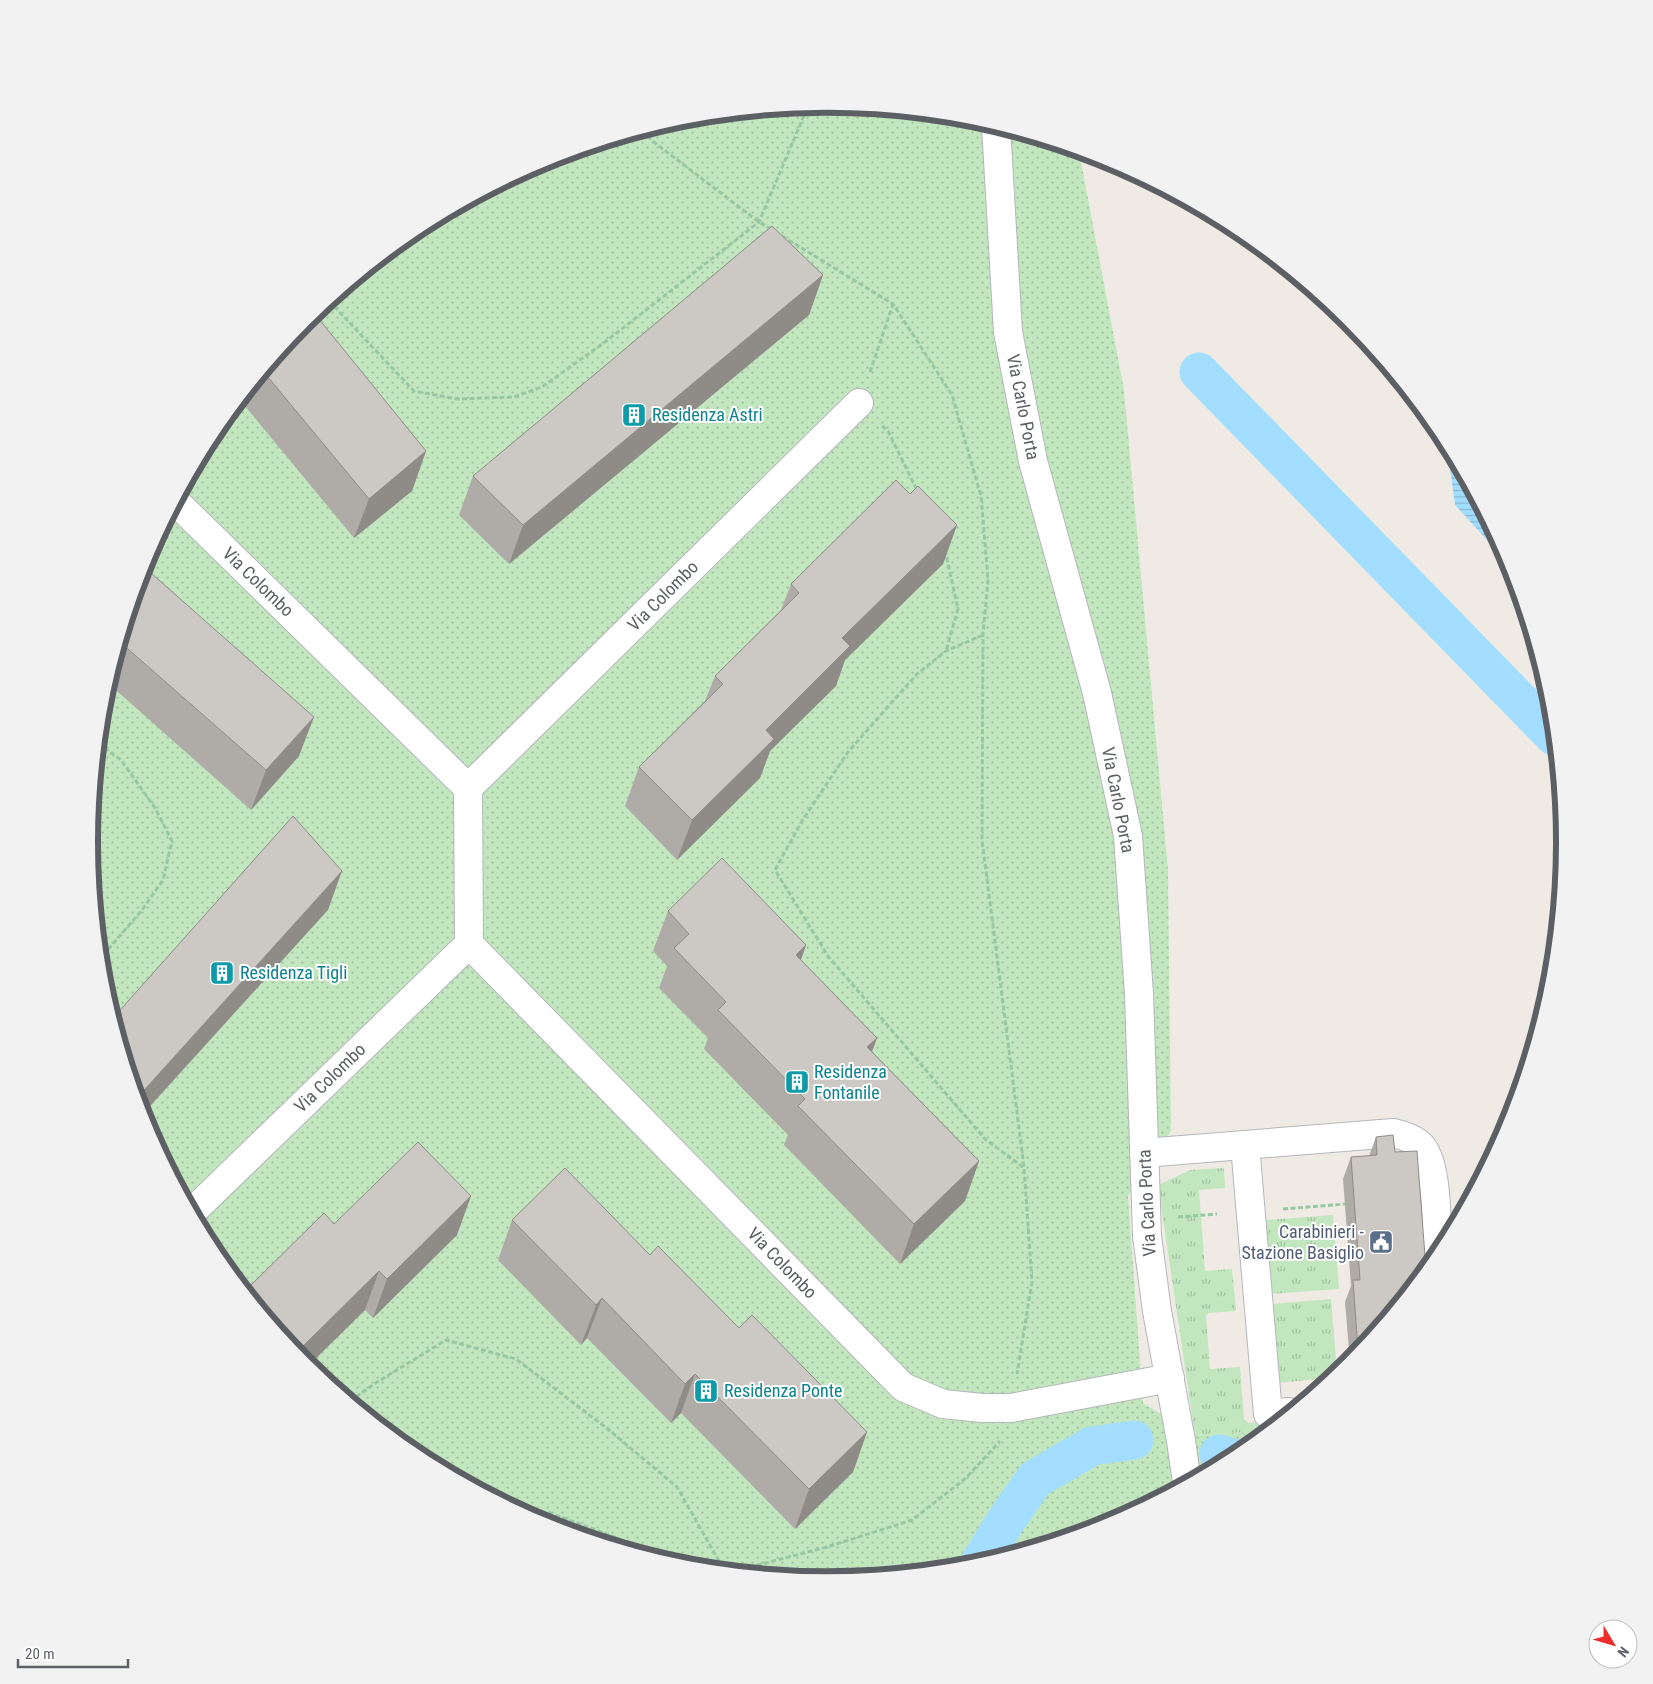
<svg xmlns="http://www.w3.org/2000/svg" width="1653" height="1684" viewBox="0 0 1653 1684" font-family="'Roboto Condensed',sans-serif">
<defs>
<pattern id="grass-tufts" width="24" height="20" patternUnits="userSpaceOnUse" patternTransform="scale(1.25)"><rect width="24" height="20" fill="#c2e7bf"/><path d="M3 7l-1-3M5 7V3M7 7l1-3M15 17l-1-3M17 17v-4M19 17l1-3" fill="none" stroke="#a1bf9f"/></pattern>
<pattern id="park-dots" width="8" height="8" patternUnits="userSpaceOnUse" patternTransform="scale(1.25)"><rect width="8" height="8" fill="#c2e7bf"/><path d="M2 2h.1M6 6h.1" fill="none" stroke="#a1bf9f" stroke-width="1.8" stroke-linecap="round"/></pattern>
<pattern id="water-rules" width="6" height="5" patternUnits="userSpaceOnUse" patternTransform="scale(1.25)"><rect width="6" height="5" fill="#a3ddff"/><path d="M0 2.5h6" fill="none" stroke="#88b7d2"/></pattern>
</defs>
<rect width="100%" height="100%" fill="#efebe4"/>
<g fill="url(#grass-tufts)">
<path d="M1224 1168 1225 1188 1199 1190 1205 1271 1232 1269 1236 1311 1208 1313 1206 1316 1210 1369 1240 1367 1244 1419 1249 1423 1280 1419 1267 1431 1195 1435 1158 1185 1190 1170Z"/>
<path d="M1333 1215 1339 1289 1271 1294 1265 1220Z"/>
<path d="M1331 1299 1337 1373 1330 1378 1277 1383 1272 1304Z"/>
</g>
<path fill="url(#park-dots)" d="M827 104 971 118 1079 151 1124 390 1168 870 1171 1131 1128 1196 1143 1403 1195 1435 1267 1431 1236 1456 1109 1524 970 1566 826 1580 682 1566 544 1523 416 1455 305 1363 213 1252 145 1124 103 986 89 842 103 698 145 559 213 432 305 320 417 228 544 160 683 118Z"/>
<path fill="url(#water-rules)" d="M1447 445 1508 560 1510 565 1455 505Z"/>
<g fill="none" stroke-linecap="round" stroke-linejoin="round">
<g stroke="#a3ddff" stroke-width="39">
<path d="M1199 372 1554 736"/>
<path d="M1219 1454 1232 1458"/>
<path d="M980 1563 1005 1522 1035 1479 1092 1446 1134 1440"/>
</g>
<defs>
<g id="minor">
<path d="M996 126 1008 332 1033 461 1097 693 1128 836 1139 994 1147 1236 1157 1311 1181 1441 1187 1482"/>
<path d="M176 502 468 788 469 944 903 1387 943 1404 982 1408H1011L1170 1378"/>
<path d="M468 788 859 403"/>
<path d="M1245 1145 1268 1414 1289 1412"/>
<path d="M1144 1153 1393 1133C1402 1135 1412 1138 1419 1144 1439 1160 1436 1228 1438 1254"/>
<path d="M192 1212 469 944"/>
</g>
</defs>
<use href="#minor" stroke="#b4b7bb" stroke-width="30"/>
<g stroke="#98c8a3" stroke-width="3" stroke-dasharray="5 2.5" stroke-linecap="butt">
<path d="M642 131 655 143 759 222 773 230"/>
<path d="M782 236 893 304 952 395 981 496 988 579 983 635 982 840 1024 1167 1032 1282 1017 1374"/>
<path d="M329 301 414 391 457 399 514 397 542 387 605 342 759 222 808 106"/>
<path d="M870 372 893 304"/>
<path d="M882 426 888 431 917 490"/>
<path d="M945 550 958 609 946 651"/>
<path d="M983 635 946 651 917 674 848 752 802 821 775 870 828 956 985 1139 1023 1167"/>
<path d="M98 744 121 760 155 808 172 841 163 880 142 910 100 959"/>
<path d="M1283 1209 1345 1204"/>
<path d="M1178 1217 1217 1214"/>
<path d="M350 1401 374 1384 446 1340 516 1359 609 1430 677 1487 724 1570"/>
<path d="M526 1514 548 1512 633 1544 712 1568"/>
<path d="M735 1571 827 1547 912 1520 966 1478 1000 1441"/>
</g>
<use href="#minor" stroke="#fff" stroke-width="28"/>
</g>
<g fill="#afaca8">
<path d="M823 275 809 315 509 564 459 515 473 476Z"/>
<path d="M305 320 426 451 412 491 354 538 240 400Z"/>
<path d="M910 494 957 525 943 564 845 660 836 686 770 751 760 778 677 860 625 806 639 767 705 701 715 676 781 610 791 584Z"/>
<path d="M143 566 299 756 251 810 108 683Z"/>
<path d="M668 911 806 945 801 960 877 1038 872 1052 979 1161 965 1201 900 1264 784 1145 788 1135 704 1049 708 1038 659 988 667 966 653 951Z"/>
<path d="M1376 1137 1395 1152 1426 1269 1350 1362 1345 1302 1351 1286 1343 1179 1351 1157 1369 1156Z"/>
<path d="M512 1220 650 1255 739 1328 867 1432 853 1472 795 1529 681 1413 671 1423 587 1338 581 1345 498 1260Z"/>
<path d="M334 1224 457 1235 373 1318 365 1310 308 1366 305 1363Z"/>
</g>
<g fill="#8f8c88">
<path d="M823 275 809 315 509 564 523 525Z"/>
<path d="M426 451 412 491 354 538 369 499Z"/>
<path d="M957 525 943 564 845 660 836 686 770 751 760 778 677 860 692 820 842 638Z"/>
<path d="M314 717 299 756 251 810 266 770Z"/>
<path d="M342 871 328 910 142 1115 137 1098Z"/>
<path d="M806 945 792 985 796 955Z"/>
<path d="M877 1038 862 1078 867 1047Z"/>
<path d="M979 1161 965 1201 900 1264 914 1224Z"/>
<path d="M471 1196 457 1235 373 1318 387 1279Z"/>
<path d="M379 1271 365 1310 308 1366 296 1353Z"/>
<path d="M602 1298 587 1338 581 1345 596 1305Z"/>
<path d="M695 1374 681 1413 671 1423 685 1384Z"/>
<path d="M867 1432 853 1472 795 1529 809 1489Z"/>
</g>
<g fill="#ccc8c3" stroke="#8f8c88">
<path d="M772 226 823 275 523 525 473 476Z"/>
<path d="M314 313 426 451 369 499 263 371 305 320Z"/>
<path d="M896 480 910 494 918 486 957 525 842 638 850 646 766 730 774 739 692 820 639 767 723 684 715 676 799 593 791 584Z"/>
<path d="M143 566 314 717 266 770 120 642Z"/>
<path d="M293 816 342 871 137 1098 113 1018Z"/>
<path d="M722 858 806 945 796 955 877 1038 867 1047 979 1161 914 1224 798 1106 805 1099 718 1010 726 1002 674 948 689 934 668 911Z"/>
<path d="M1393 1135 1395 1152 1417 1151 1426 1269 1358 1351 1353 1280H1360L1351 1157 1377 1155 1376 1137Z"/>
<path d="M418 1142 471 1196 387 1279 379 1271 296 1353 245 1291 324 1213 334 1224Z"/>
<path d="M565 1168 650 1255 658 1246 739 1328 752 1315 867 1432 809 1489 695 1374 685 1384 602 1298 596 1305 512 1220Z"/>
</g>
<defs>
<symbol id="building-square" viewBox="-11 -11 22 22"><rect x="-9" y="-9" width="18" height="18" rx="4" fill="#0f9aa8" stroke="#fff"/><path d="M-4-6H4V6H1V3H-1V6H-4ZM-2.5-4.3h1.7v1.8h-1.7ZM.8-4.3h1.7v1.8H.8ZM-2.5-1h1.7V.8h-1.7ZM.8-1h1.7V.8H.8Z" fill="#fff"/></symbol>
<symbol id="civic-square" viewBox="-11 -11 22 22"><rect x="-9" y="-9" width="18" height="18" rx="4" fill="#5c6f8a" stroke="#fff"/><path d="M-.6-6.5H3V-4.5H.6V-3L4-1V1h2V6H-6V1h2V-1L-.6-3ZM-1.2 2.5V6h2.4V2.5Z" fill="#fff"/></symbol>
</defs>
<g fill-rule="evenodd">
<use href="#building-square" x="620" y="401" width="28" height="28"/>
<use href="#building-square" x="208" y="959" width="28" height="28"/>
<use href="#building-square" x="783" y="1068" width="28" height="28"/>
<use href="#civic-square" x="1367" y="1228" width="28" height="28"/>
<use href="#building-square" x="692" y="1377" width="28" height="28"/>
</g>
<g text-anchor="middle" stroke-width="4" stroke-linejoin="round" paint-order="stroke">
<g font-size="18" fill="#5c6065" stroke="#fff">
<text transform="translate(1023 407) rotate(79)" y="6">Via Carlo Porta</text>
<text transform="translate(258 582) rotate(44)" y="6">Via Colombo</text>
<text transform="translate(663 596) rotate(-45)" y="6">Via Colombo</text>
<text transform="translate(1118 800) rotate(79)" y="6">Via Carlo Porta</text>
<text transform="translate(330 1078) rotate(-44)" y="6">Via Colombo</text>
<text transform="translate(1147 1203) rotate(-93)" y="6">Via Carlo Porta</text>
<text transform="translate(782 1263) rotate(46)" y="6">Via Colombo</text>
</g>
<g font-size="18" fill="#0d838f" stroke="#fff" text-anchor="start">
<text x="652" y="421">Residenza Astri</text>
<text x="240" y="979">Residenza Tigli</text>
<text x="814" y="1078">Residenza<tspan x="814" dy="21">Fontanile</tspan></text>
<text x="724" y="1397">Residenza Ponte</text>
</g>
<g font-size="18" fill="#4e5e75" stroke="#fff" text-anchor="end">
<text x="1364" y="1238">Carabinieri -<tspan x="1364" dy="21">Stazione Basiglio</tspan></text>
</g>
</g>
<path d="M0 0H1653V1684H0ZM98 842a729 729 0 1 1 1458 0a729 729 0 1 1-1458 0Z" fill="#f2f2f3" fill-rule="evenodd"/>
<path fill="none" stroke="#5c6065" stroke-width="6" d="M98 842a729 729 0 1 1 1458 0a729 729 0 1 1-1458 0Z"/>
<g transform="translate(1613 1644) rotate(128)"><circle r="24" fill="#ffffff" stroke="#bebfc1"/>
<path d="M0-4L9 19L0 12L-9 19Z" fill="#ee2d2b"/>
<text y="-8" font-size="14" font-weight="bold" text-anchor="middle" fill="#5c6065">N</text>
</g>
<path d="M18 1659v8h110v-8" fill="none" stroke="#5c6065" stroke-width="2.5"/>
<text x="25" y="1659" font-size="15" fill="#5c6065" stroke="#ffffff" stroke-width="4" paint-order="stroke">20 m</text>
</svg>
